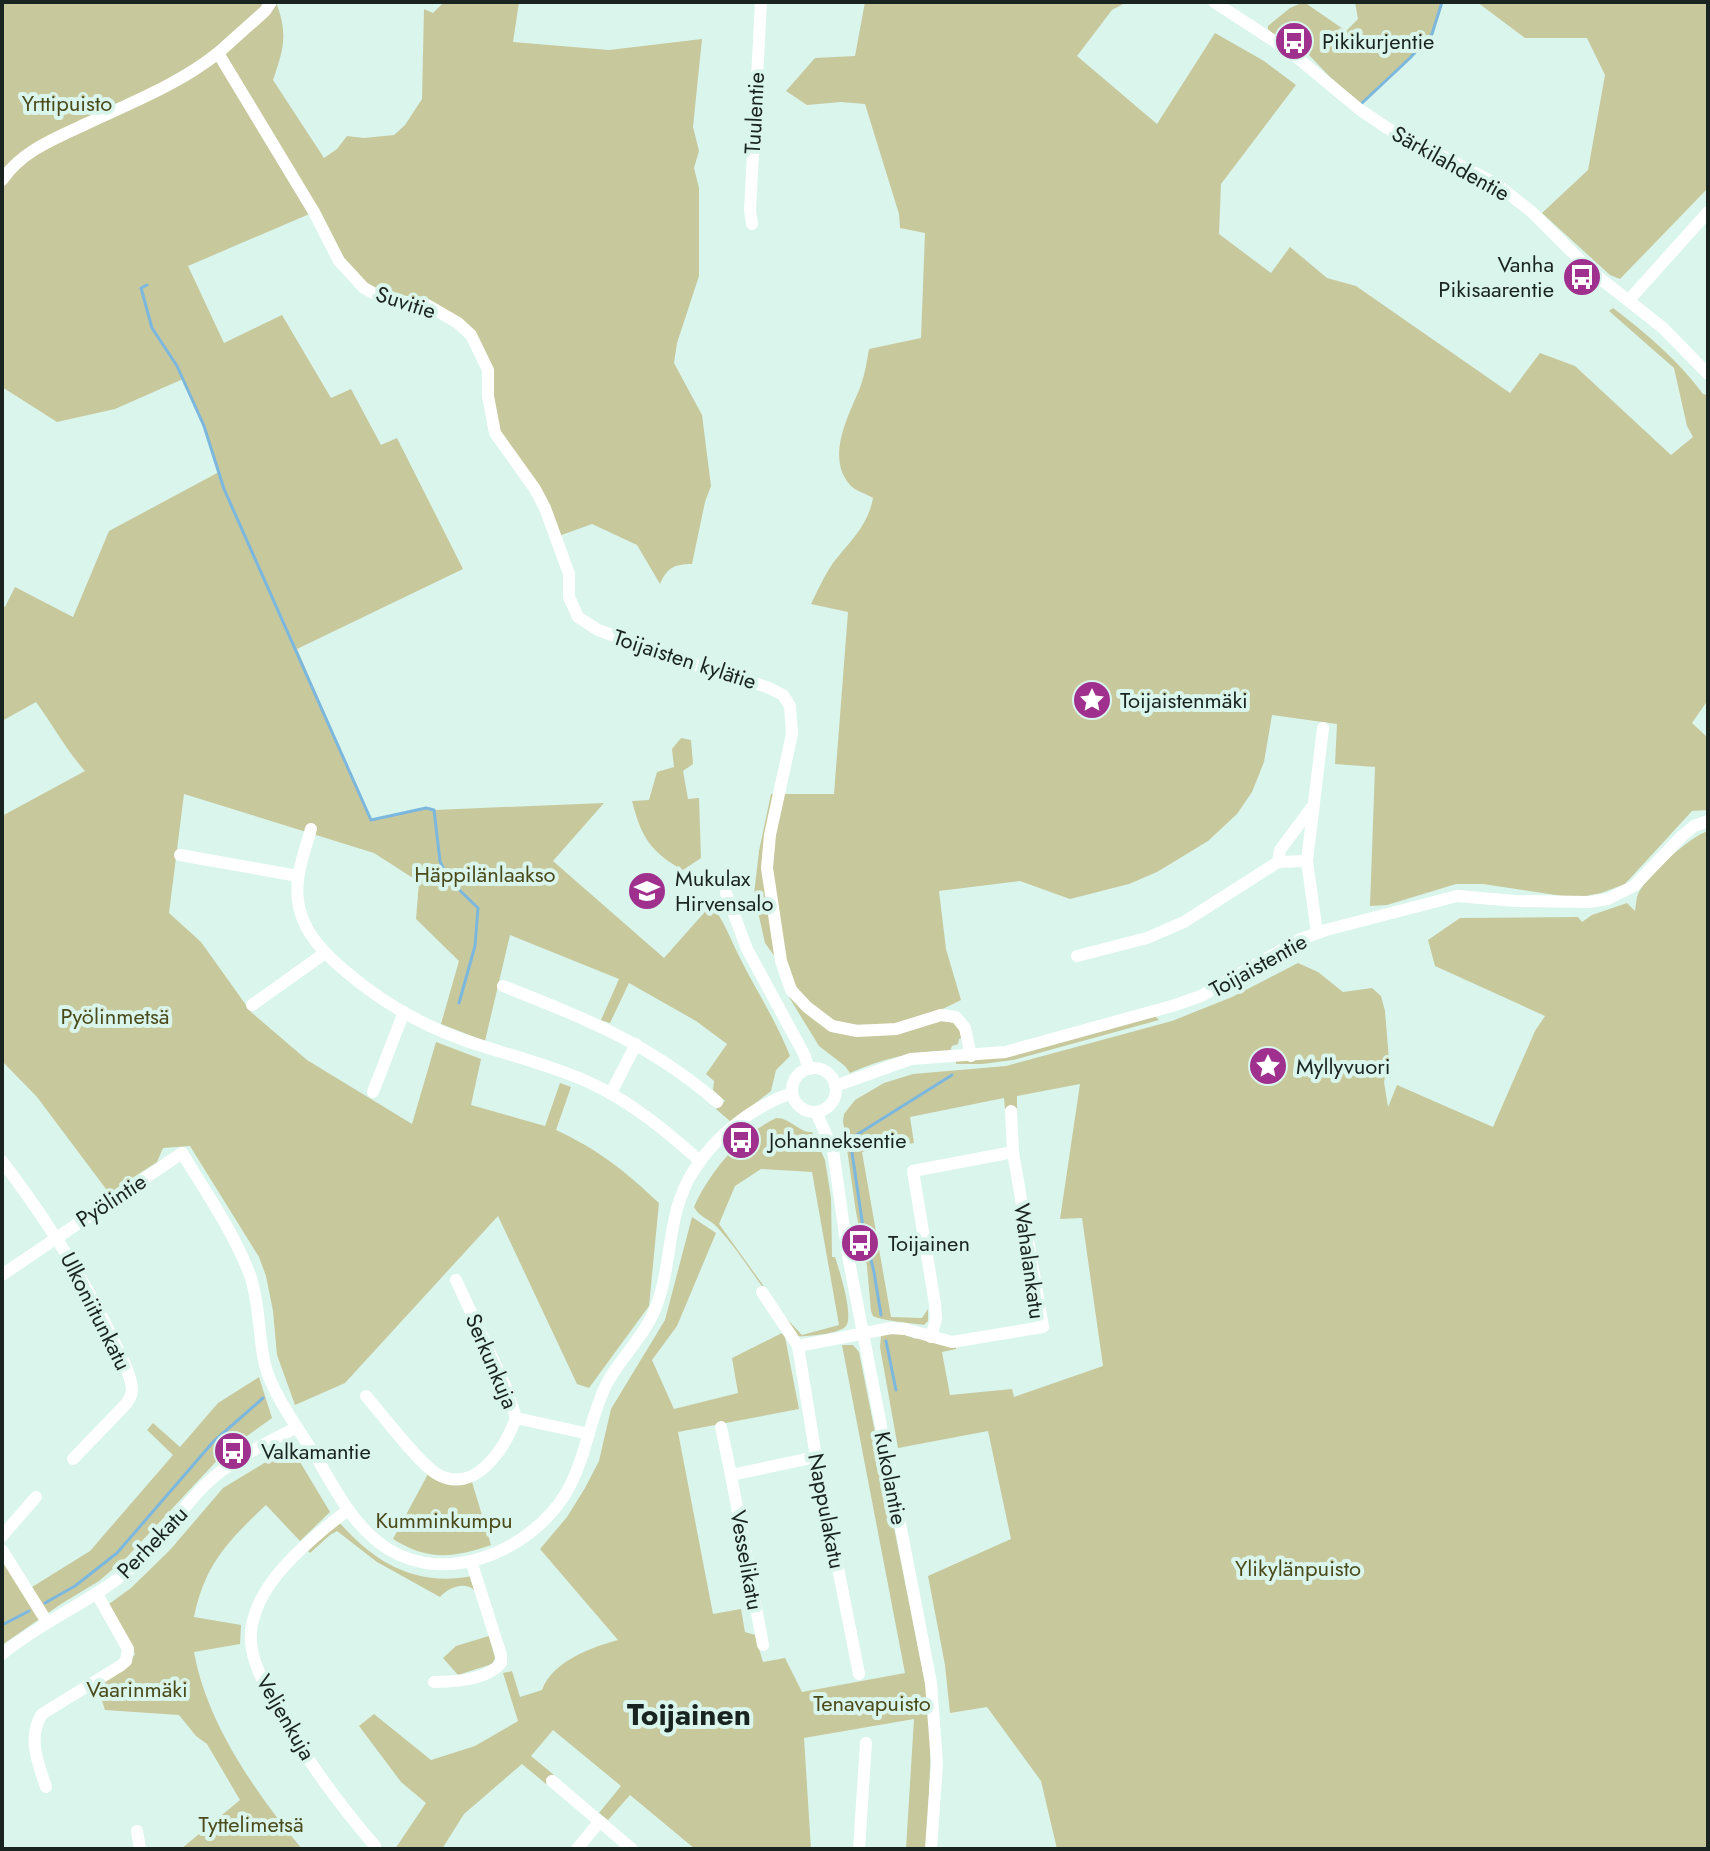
<svg xmlns="http://www.w3.org/2000/svg" width="1710" height="1851" viewBox="0 0 1710 1851" font-family="Jost,sans-serif">
<rect width="100%" height="100%" fill="#daf5ec"/>
<g fill="#c8c89d">
<path d="M2 2H276C288 34 284 48 273 80L324 158 337 149 347 136 364 138 394 135 405 125 422 99 424 9 433 13 444 2H519L513 42 609 50 702 39 693 127 699 151 694 168 699 188V276L677 343 674 363 702 415 711 486 705 502 692 564C674 564 667 568 660 584L637 545 592 524 556 537 545 508 495 433 478 347 446 316 375 294 339 261 314 212 188 266 224 343 282 315 331 398 351 389 381 445 397 438 463 569 297 649 371 820 426 808 434 810 604 803 553 861 664 958 711 905C724 920 729 936 738 954 755 989 776 1020 790 1056L776 1070 771 1091 731 1122 716 1109 725 1101 713 1090 714 1081 706 1074 727 1044 696 1021 629 983 610 1023 601 1020 619 979 510 935 485 1041 441 1024 459 961 416 919 419 882 374 853 184 794 169 913 201 942 251 1012 307 1060 412 1124 436 1042 481 1059 471 1105 545 1126 560 1083 571 1087 556 1130C599 1150 625 1171 659 1203L649 1306 589 1388 577 1384 498 1216 345 1383 295 1405 277 1355 273 1311 266 1276 259 1257 190 1146 163 1148 157 1162 109 1193 37 1097 2 1061V816L85 771C66 750 53 725 36 702L2 721V605L5 607 15 587 73 617 109 531 219 472 204 426 183 379 115 409 57 422 2 387Z"/>
<path d="M865 2H1127L1112 10 1077 56 1157 124 1215 33 1264 61 1296 85 1221 184 1219 234 1271 273 1290 247 1327 278 1356 286 1510 393 1540 353 1575 366 1671 455 1693 437 1687 426 1674 368 1609 311 1613 308C1646 333 1678 360 1703 394L1708 395V700L1692 723 1708 738V810L1692 811 1625 884 1601 893 1576 898 1483 884H1456L1387 905 1370 906 1375 767 1335 764 1337 724 1272 715 1264 762 1252 792 1237 814 1208 841 1157 872 1129 884 1070 899 1020 881 939 891 946 949 961 1000 926 1017 896 1024 845 1025 823 1017 801 993 765 943 754 894 759 851 771 794H834L848 612 811 604C818 590 824 576 833 563 850 541 868 526 873 498 867 494 856 491 851 486 824 457 850 414 861 385 865 373 867 361 869 349L921 338 925 233 900 228 899 214 865 104 841 102 807 105 786 91 815 58 855 56Z"/>
<path d="M1304 2 1346 31 1358 19 1355 2H1442L1432 34 1410 58 1361 104 1330 77 1309 55 1310 53 1293 39 1273 34 1268 29V26L1290 8Z"/>
<path d="M1477 2H1708V188L1620 279 1610 275 1542 213 1588 170 1605 75 1587 38H1525Z"/>
<path d="M681 738 691 740 693 764 683 771 688 799 699 798 701 858 683 870C650 852 641 836 632 801L649 800 657 772 674 767 672 749Z"/>
<path d="M1708 831V1849H1057L1041 1781 987 1707 950 1713 945 1665 928 1576 1011 1539 988 1431 898 1448 880 1347 881 1336C891 1329 905 1335 916 1339L918 1337 956 1346V1349L942 1352 950 1395 1012 1389 1014 1397 1103 1366 1082 1218 1060 1219 1080 1084 1017 1096V1108L1005 1109 1004 1098 910 1117 914 1143 862 1152 891 1317 922 1318 928 1309V1321L924 1325C911 1323 883 1321 873 1316L871 1311 867 1266 856 1212 843 1121 844 1114 855 1100 884 1083 913 1074 1006 1066 1172 1021 1232 997 1298 963 1318 972 1343 992 1372 988 1381 996 1385 1011 1389 1060 1384 1082 1388 1107 1397 1085 1493 1127 1535 1031 1545 1016 1435 966 1428 940 1460 918 1578 917 1582 922 1592 915 1627 903 1635 911C1636 906 1636 897 1639 892 1649 874 1689 837 1708 831Z"/>
<path d="M794 995 830 1028 938 1020 955 1023 964 1038 959 1039 958 1044 952 1046 950 1051C913 1051 884 1058 850 1073L845 1066 819 1046 789 997Z"/>
<path d="M1155 1016 1159 1020 1013 1060 982 1064H956V1061L995 1058Z"/>
<path d="M776 1118C791 1118 799 1133 812 1132L825 1160 831 1198 832 1257H835C839 1269 854 1316 846 1326 840 1334 805 1337 796 1336L787 1319 802 1335 839 1325 812 1172 761 1169 735 1186 719 1224 781 1310C758 1284 741 1253 718 1228 710 1219 699 1217 694 1207 710 1171 740 1136 776 1118Z"/>
<path d="M692 1217 716 1233 677 1326 652 1360 674 1409 738 1393 732 1358 782 1333 785 1337 799 1409 678 1432 713 1614 741 1609 745 1632 755 1635 763 1662 785 1658 802 1692 905 1673 842 1345H853L859 1352 926 1688 931 1740 927 1849H906L914 1719 804 1738 811 1849H695L630 1795 608 1820 599 1813 621 1786 553 1730 531 1756 554 1775 546 1784 522 1764 464 1814 442 1849H395L426 1803 401 1782 359 1726 374 1714 431 1760 475 1746 518 1721 503 1673 512 1671 520 1697 542 1690C553 1661 590 1648 618 1640L540 1549 567 1517 585 1488 599 1461 611 1409 665 1320Z"/>
<path d="M259 1377 272 1418 225 1452 127 1557 99 1581 61 1604 2 1645V1556L24 1592 90 1551 173 1455 147 1430 153 1423 180 1447 218 1403Z"/>
<path d="M291 1447 330 1512 300 1541 266 1505C228 1541 205 1564 194 1617L241 1625 240 1644 194 1652C207 1724 256 1793 302 1849H181L240 1800 207 1744 196 1736 179 1715 105 1710 97 1686 127 1666 135 1654 109 1604 131 1588 170 1550 223 1488Z"/>
<path d="M428 1474 460 1485 472 1482 491 1545C453 1558 428 1561 393 1539Z"/>
<path d="M339 1522C374 1563 417 1587 472 1576L474 1590C464 1581 448 1588 440 1597L377 1562 337 1531 330 1535 310 1553 308 1551Z"/>
<path d="M489 1636 495 1658 492 1664 458 1675 443 1658 456 1646Z"/>
</g>
<g fill="none" stroke-linecap="round" stroke-linejoin="round">
<g stroke="#7cb7dd" stroke-width="3">
<path d="M1361 104 1410 58 1432 34 1442 2"/>
<path d="M147 285 141 288 152 328 177 366 204 426 224 489 371 820 426 808 434 810 440 861 448 879 478 908 475 946 459 1003"/>
<path d="M881 1315 874 1272 863 1227 850 1139 952 1075"/>
<path d="M886 1341 896 1390"/>
<path d="M45 1603 75 1586 117 1553 213 1442 263 1398"/>
<path d="M2 1625 29 1611"/>
</g>
<g stroke="#fff" stroke-width="12">
<path d="M271 2 265 11 218 53 314 212 339 261 364 288 375 294 392 300 427 305 458 323 471 335 488 370V396L495 433 535 489 545 508 569 574V597L578 617 598 630 706 669 767 687 783 695 790 706 792 734 770 835 767 868 781 961 791 990 807 1007 832 1026 857 1031 896 1029 941 1015 956 1017 965 1028 971 1056"/>
<path d="M1214 2 1288 50 1359 109 1387 128 1495 183 1533 213 1592 272 1663 328 1708 374"/>
<path d="M2 180C23 150 56 138 88 123 133 102 179 84 218 53"/>
<path d="M752 224 750 210 761 2"/>
<path d="M1629 300 1708 212"/>
<path d="M311 829C304 854 293 880 299 907 305 934 324 953 344 970 379 1000 421 1025 464 1040 504 1054 547 1064 586 1081 629 1100 665 1130 700 1161"/>
<path d="M180 855 298 876"/>
<path d="M1278 862 1280 850 1312 807"/>
<path d="M726 893 747 949 804 1054 809 1069"/>
<path d="M1317 933 1307 861 1323 728"/>
<path d="M1077 956 1147 938 1184 922 1278 862 1307 861"/>
<path d="M503 986C583 1017 652 1045 717 1102"/>
<path d="M252 1005 325 953"/>
<circle cx="814" cy="1090" r="22"/>
<path d="M835 1086 911 1059 1005 1052 1172 1006 1201 996 1301 939 1326 930 1457 896 1516 901 1589 902 1608 899 1634 886 1682 836 1694 826 1708 821"/>
<path d="M373 1092 404 1012"/>
<path d="M611 1093 636 1044"/>
<path d="M816 1112 833 1150 848 1256 931 1683 937 1763 931 1849"/>
<path d="M2 1161C46 1219 84 1278 115 1343 121 1357 131 1374 132 1389 132 1396 129 1400 125 1405L73 1459"/>
<path d="M2 1275 182 1153C206 1192 234 1233 250 1275 260 1304 258 1335 265 1365 273 1396 301 1432 318 1460 337 1493 355 1528 388 1549 449 1587 532 1549 566 1493 586 1459 589 1420 606 1385 620 1358 644 1337 655 1309 674 1263 665 1215 694 1170 716 1135 754 1106 792 1093"/>
<path d="M456 1280 505 1385 516 1418 589 1434"/>
<path d="M762 1292 798 1346"/>
<path d="M931 1337 936 1319 935 1304 913 1171 1013 1152"/>
<path d="M366 1396C381 1413 419 1464 437 1474 475 1496 505 1448 516 1418"/>
<path d="M721 1427 731 1475"/>
<path d="M348 1510C316 1534 266 1575 255 1614 251 1625 250 1639 252 1650 256 1670 267 1689 276 1706 304 1757 338 1803 375 1846"/>
<path d="M2 1536 36 1497"/>
<path d="M2 1550 47 1622"/>
<path d="M763 1645 731 1475 816 1457"/>
<path d="M2 1654C42 1621 91 1602 130 1569 159 1545 178 1512 204 1486 230 1460 265 1444 297 1427"/>
<path d="M859 1674 816 1457 798 1346 891 1328 905 1329 952 1342 1043 1327 1013 1152 1011 1111"/>
<path d="M434 1682C454 1682 487 1680 501 1663V1655L471 1561"/>
<path d="M552 1781 632 1849"/>
<path d="M46 1787C38 1763 27 1737 42 1714L120 1666 126 1661 128 1649 97 1594"/>
<path d="M137 1831 140 1849"/>
<path d="M577 1849 599 1822"/>
<path d="M859 1849 866 1743"/>
</g>
</g>
<defs>
<symbol id="bus-disc" viewBox="-11 -11 22 22"><circle r="9.5" fill="#a0308e" stroke="#daf5ec"/><path d="M-5-6H5V4H4V6H2V4H-2V6H-4V4H-5ZM-3.5-4V0h7V-4ZM-3.5 1.2v1.5H-2V1.2ZM2 1.2v1.5H3.5V1.2Z" fill="#fff"/></symbol>
<symbol id="sight-disc" viewBox="-11 -11 22 22"><circle r="9.5" fill="#a0308e" stroke="#daf5ec"/><path d="M0-6L1.8-2.2L6-1.7L2.9 1.2L3.7 5.4L0 3.3L-3.7 5.4L-2.9 1.2L-6-1.7L-1.8-2.2Z" fill="#fff"/></symbol>
<symbol id="school-disc" viewBox="-11 -11 22 22"><circle r="9.5" fill="#a0308e" stroke="#daf5ec"/><path d="M0-5L7-2L0 1L-7-2ZM-4 1L0 2.5L4 1V4Q0 6-4 4Z" fill="#fff"/></symbol>
</defs>
<g fill-rule="evenodd">
<use href="#bus-disc" x="1272" y="19" width="44" height="44"/>
<use href="#bus-disc" x="1560" y="255" width="44" height="44"/>
<use href="#sight-disc" x="1070" y="678" width="44" height="44"/>
<use href="#school-disc" x="625" y="869" width="44" height="44"/>
<use href="#sight-disc" x="1246" y="1044" width="44" height="44"/>
<use href="#bus-disc" x="719" y="1118" width="44" height="44"/>
<use href="#bus-disc" x="838" y="1221" width="44" height="44"/>
<use href="#bus-disc" x="211" y="1429" width="44" height="44"/>
</g>
<g text-anchor="middle" stroke-width="8" stroke-linejoin="round" paint-order="stroke">
<g font-size="22" fill="#192320" stroke="#daf5ec" text-anchor="start">
<text x="1322" y="49">Pikikurjentie</text>
<text x="1554" y="272" text-anchor="end">Vanha<tspan x="1554" dy="25">Pikisaarentie</tspan></text>
<text x="1120" y="708">Toijaistenmäki</text>
<text x="675" y="886">Mukulax<tspan x="675" dy="25">Hirvensalo</tspan></text>
<text x="1296" y="1074">Myllyvuori</text>
<text x="769" y="1148">Johanneksentie</text>
<text x="888" y="1251">Toijainen</text>
<text x="261" y="1459">Valkamantie</text>
</g>
<g font-size="22" fill="#4b4a1a" stroke="#daf5ec">
<text x="67" y="111">Yrttipuisto</text>
<text x="485" y="882">Häppilänlaakso</text>
<text x="115" y="1024">Pyölinmetsä</text>
<text x="444" y="1528">Kumminkumpu</text>
<text x="1298" y="1576">Ylikylänpuisto</text>
<text x="137" y="1697">Vaarinmäki</text>
<text x="872" y="1711">Tenavapuisto</text>
<text x="251" y="1832">Tyttelimetsä</text>
</g>
<g font-size="22" fill="#192320" stroke="#daf5ec">
<text transform="translate(754 113) rotate(-87)" y="8">Tuulentie</text>
<text transform="translate(1451 163) rotate(29)" y="8">Särkilahdentie</text>
<text transform="translate(406 302) rotate(18)" y="8">Suvitie</text>
<text transform="translate(685 659) rotate(18)" y="8">Toijaisten kylätie</text>
<text transform="translate(1258 965) rotate(-29)" y="8">Toijaistentie</text>
<text transform="translate(111 1200) rotate(-33)" y="8">Pyölintie</text>
<text transform="translate(1030 1261) rotate(82)" y="8">Wahalankatu</text>
<text transform="translate(96 1311) rotate(63)" y="8">Ulkoniitunkatu</text>
<text transform="translate(492 1361) rotate(67)" y="8">Serkunkuja</text>
<text transform="translate(891 1478) rotate(79)" y="8">Kukolantie</text>
<text transform="translate(827 1511) rotate(79)" y="8">Nappulakatu</text>
<text transform="translate(152 1542) rotate(-46)" y="8">Perhekatu</text>
<text transform="translate(747 1560) rotate(80)" y="8">Vesselikatu</text>
<text transform="translate(286 1717) rotate(60)" y="8">Veljenkuja</text>
</g>
<g font-size="30" font-weight="bold" fill="#192320" stroke="#daf5ec">
<text x="689" y="1725">Toijainen</text>
</g>
</g>
<rect width="1710" height="1851" fill="none" stroke="#192320" stroke-width="8"/>
</svg>
